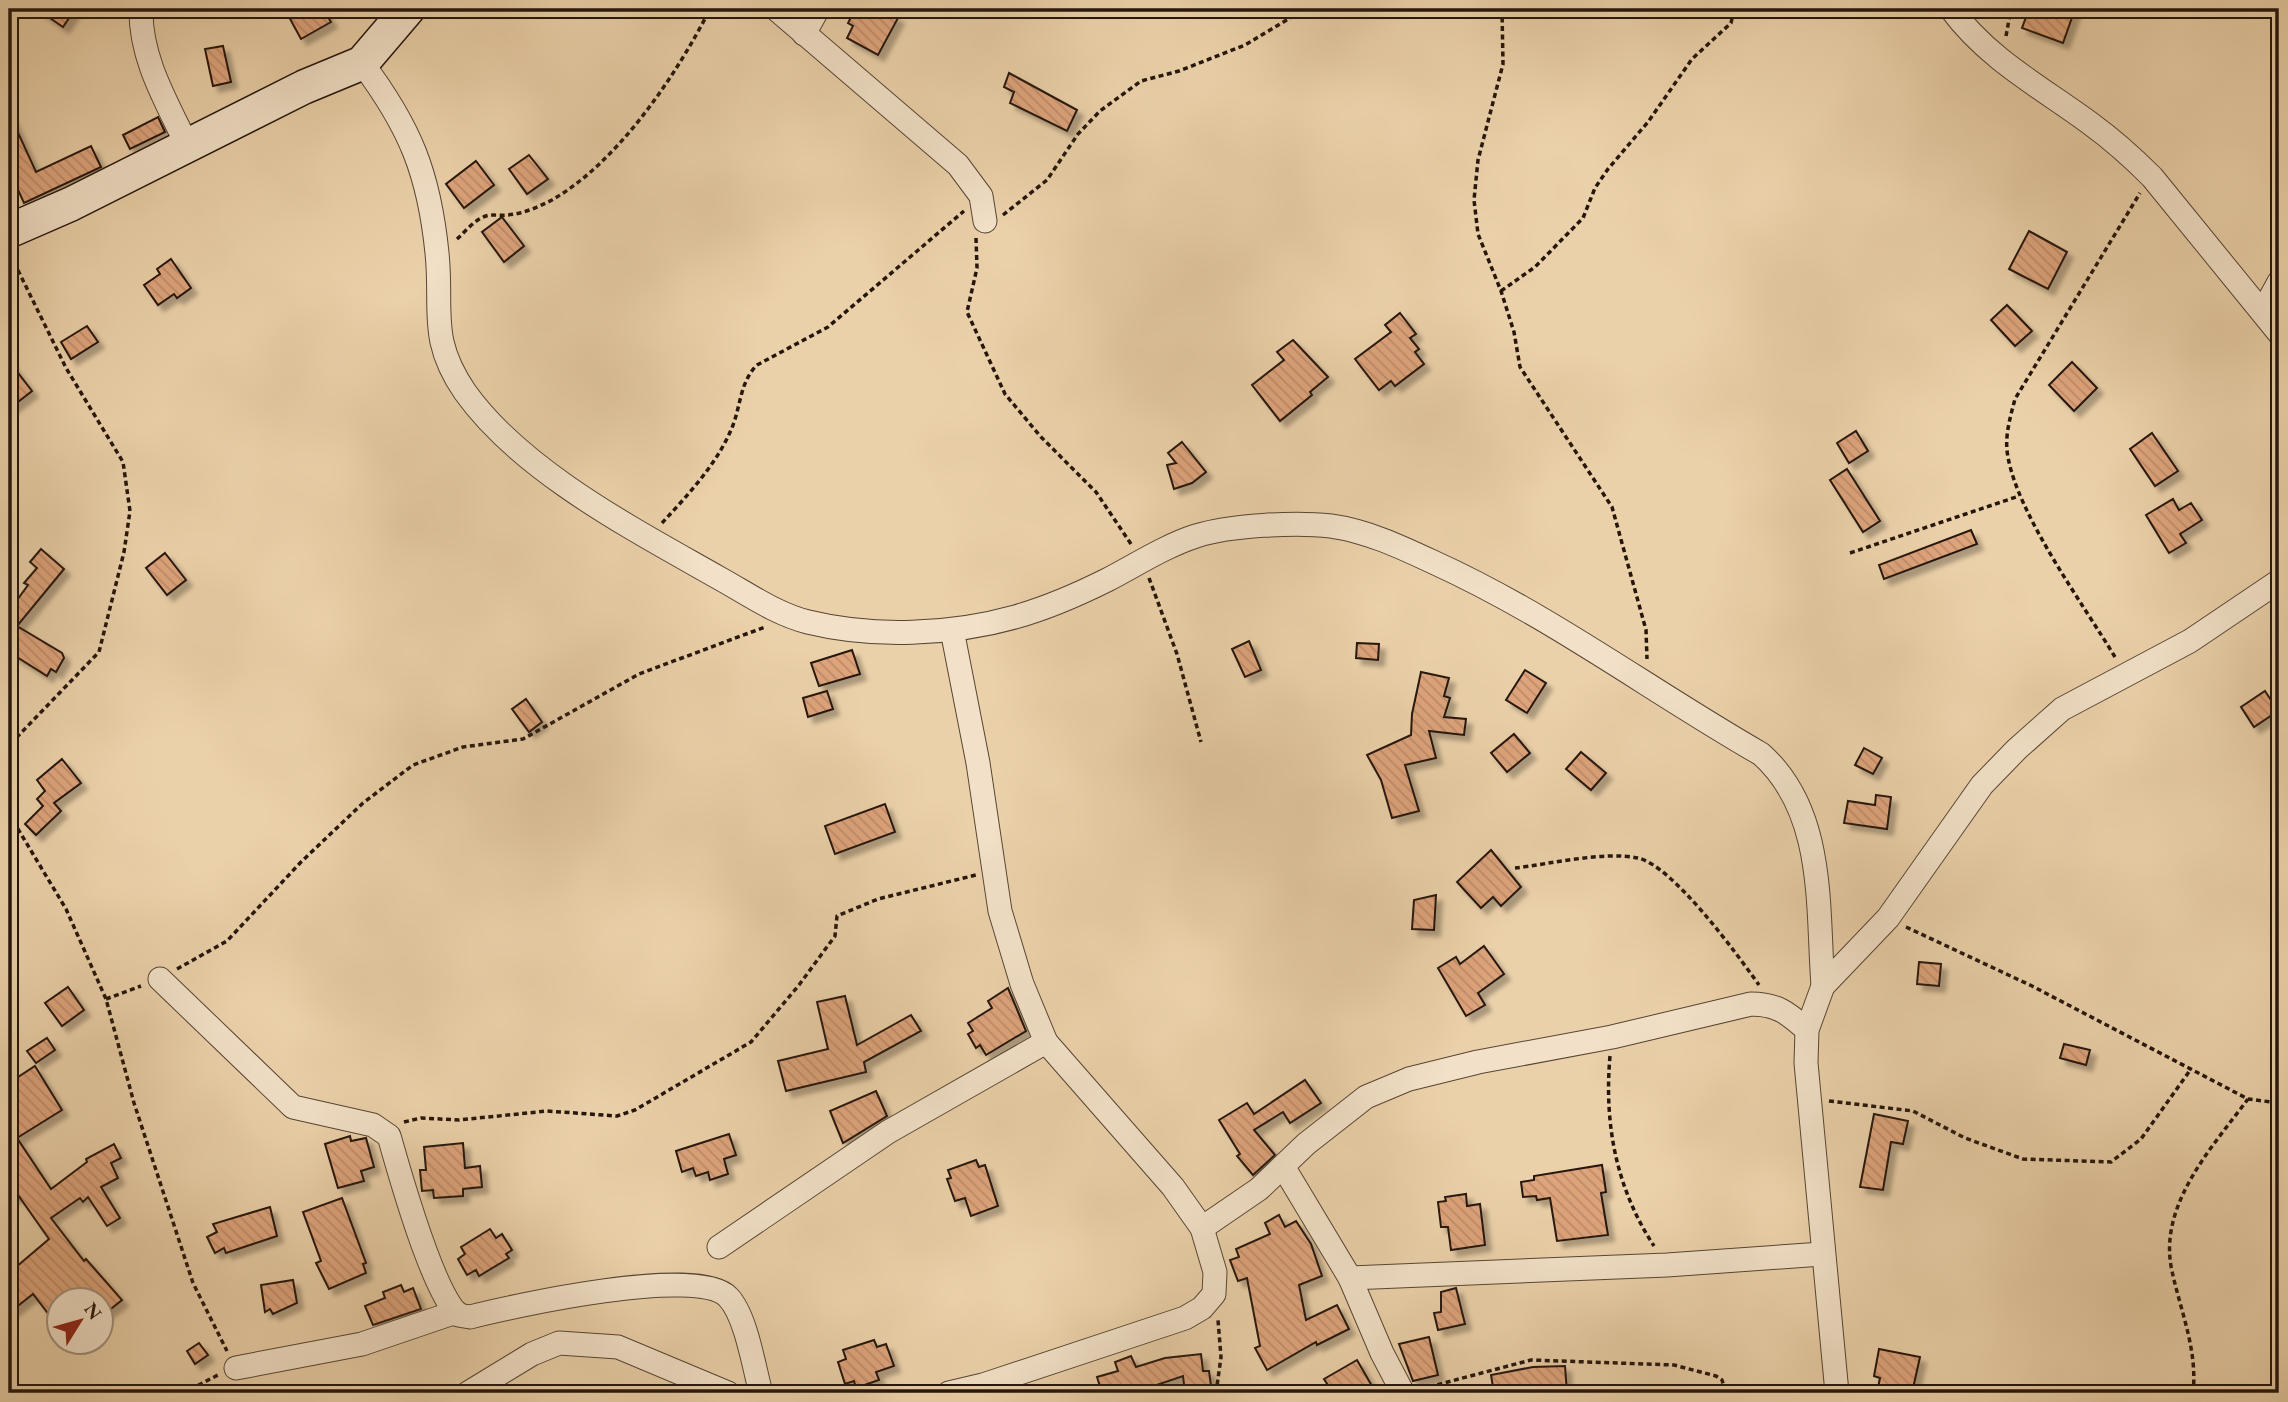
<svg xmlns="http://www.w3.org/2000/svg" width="2288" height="1402" viewBox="0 0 2288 1402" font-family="'EB Garamond',serif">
<defs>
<pattern id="building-back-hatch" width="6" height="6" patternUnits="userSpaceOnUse" patternTransform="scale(1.75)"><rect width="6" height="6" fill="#dea47c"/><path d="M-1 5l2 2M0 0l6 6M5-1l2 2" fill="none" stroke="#be8c6a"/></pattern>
<filter id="shadow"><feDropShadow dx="6" dy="6" stdDeviation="2" flood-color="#0004"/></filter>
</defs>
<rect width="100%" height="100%" fill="#ebd1aa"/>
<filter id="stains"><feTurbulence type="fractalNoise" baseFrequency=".00286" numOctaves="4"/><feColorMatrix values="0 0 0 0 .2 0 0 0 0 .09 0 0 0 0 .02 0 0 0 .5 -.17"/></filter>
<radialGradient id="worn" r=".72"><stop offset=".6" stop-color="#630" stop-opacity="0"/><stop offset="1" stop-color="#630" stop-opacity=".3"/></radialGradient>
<g fill="url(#building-back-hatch)" stroke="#25160c" stroke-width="2" filter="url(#shadow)">
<path d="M37 9H75L63 27Z"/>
<path d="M305 9H323L331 22 301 39 289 17Z"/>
<path d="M855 9H882L898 18 878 55 847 38 853 26 848 23Z"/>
<path d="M2029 9H2075L2063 43 2022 28Z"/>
<path d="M223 46 231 82 213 86 205 49Z"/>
<path d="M1009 73 1077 110 1067 131 1010 103 1014 92 1004 87Z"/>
<path d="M9 113 36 172 91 146 101 167 24 203 9 170Z"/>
<path d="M158 117 165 132 130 149 123 135Z"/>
<path d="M529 155 548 179 527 194 509 169Z"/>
<path d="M476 161 494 185 464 208 446 184Z"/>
<path d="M502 217 524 246 504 262 482 232Z"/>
<path d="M2029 231 2067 252 2048 289 2009 269Z"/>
<path d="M171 259 191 288 177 298 174 294 158 305 144 285 160 274 157 269Z"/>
<path d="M2007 305 2032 331 2015 346 1991 320Z"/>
<path d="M1400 313 1416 334 1410 338 1419 349 1415 352 1424 364 1395 386 1391 381 1379 390 1355 359 1391 332 1385 325Z"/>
<path d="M87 326 98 342 71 359 61 342Z"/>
<path d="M1293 340 1328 377 1310 392 1312 395 1280 421 1252 385 1284 360 1277 352Z"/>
<path d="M9 361 32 391 9 409Z"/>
<path d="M2072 362 2097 388 2074 411 2049 385Z"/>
<path d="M1856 431 1868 451 1849 463 1837 443Z"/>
<path d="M2152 433 2178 471 2155 486 2130 449Z"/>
<path d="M1182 442 1206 472 1192 483 1174 489 1167 465 1176 463 1168 453Z"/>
<path d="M1847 469 1880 521 1863 532 1830 480Z"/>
<path d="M2173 499 2179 510 2191 503 2202 520 2180 534 2186 543 2169 553 2146 515Z"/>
<path d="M1971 530 1977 544 1884 579 1879 565Z"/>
<path d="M41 549 64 569 17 626 62 653 64 658 56 672 51 669 47 676 9 652V611L28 585 24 583 37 568 30 562Z"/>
<path d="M165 553 186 580 167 595 146 568Z"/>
<path d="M1249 641 1261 670 1245 677 1232 649Z"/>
<path d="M1357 643 1379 644 1378 660 1356 658Z"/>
<path d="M852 650 860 674 819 686 811 663Z"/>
<path d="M1525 670 1546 683 1527 713 1506 700Z"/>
<path d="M1421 672 1449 678 1444 696 1450 698 1444 717 1466 719 1464 735 1429 731 1436 758 1405 765 1419 811 1392 818 1381 780 1367 755 1411 735 1412 714Z"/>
<path d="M827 691 833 709 808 717 803 698Z"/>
<path d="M2265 691 2278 711 2254 727 2241 707Z"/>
<path d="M526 699 542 722 529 732 512 709Z"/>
<path d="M1514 734 1530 753 1507 772 1491 753Z"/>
<path d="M1864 748 1882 758 1873 774 1855 765Z"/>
<path d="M1581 752 1606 773 1591 790 1566 769Z"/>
<path d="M62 759 81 783 54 803 61 811 36 835 25 824 43 806 37 799 45 791 37 780Z"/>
<path d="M1876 795 1891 797 1887 829 1844 823 1848 801 1875 805Z"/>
<path d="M885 804 895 832 835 854 825 826Z"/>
<path d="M1491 850 1521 887 1501 906 1493 897 1481 908 1457 882Z"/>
<path d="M1436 895 1434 930 1412 929 1414 900Z"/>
<path d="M1484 946 1504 974 1478 993 1485 1005 1466 1016 1438 968 1456 957 1460 964Z"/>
<path d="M1919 962 1941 964 1939 986 1917 984Z"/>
<path d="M68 987 84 1010 62 1026 45 1003Z"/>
<path d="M1008 988 1026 1031 986 1055 980 1045 976 1048 968 1034 973 1031 968 1023 992 1008 988 1001Z"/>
<path d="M845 996 857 1045 911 1015 921 1031 864 1062 866 1072 786 1091 778 1061 828 1049 817 1002Z"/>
<path d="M47 1038 55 1050 36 1063 27 1051Z"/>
<path d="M2064 1044 2090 1050 2086 1065 2060 1058Z"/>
<path d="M35 1066 62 1110 17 1138 51 1189 87 1162 86 1159 114 1144 121 1158 111 1163 118 1178 101 1187 120 1218 107 1226 88 1197 83 1202 80 1198 51 1218 84 1261 86 1259 122 1300 102 1316V1300H60V1329L33 1294 9 1313V1273L49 1239 18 1195 9 1199V1083Z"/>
<path d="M1305 1080 1321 1103 1290 1123 1283 1112 1254 1130 1275 1155 1253 1175 1237 1156 1240 1154 1219 1120 1247 1103 1254 1114Z"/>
<path d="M876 1091 887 1116 843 1143 830 1111Z"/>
<path d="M1874 1114 1908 1121 1903 1144 1891 1142 1883 1190 1860 1187Z"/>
<path d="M729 1134 736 1155 724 1159 728 1174 710 1180 708 1172 696 1176 693 1168 682 1172 676 1151Z"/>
<path d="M350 1136 351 1141 366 1138 374 1167 361 1171 364 1181 338 1188 325 1144Z"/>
<path d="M463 1143 465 1168 480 1166 482 1187 463 1189V1196L434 1198 433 1190 422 1191 420 1170H426L424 1147Z"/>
<path d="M976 1160 979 1167 985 1165 998 1206 971 1216 965 1198 955 1201 947 1179 951 1178 948 1170Z"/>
<path d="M1602 1165 1606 1192 1601 1193 1608 1235 1557 1241 1550 1198 1537 1200 1536 1196 1523 1197 1521 1182 1534 1180V1176Z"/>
<path d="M1466 1194 1467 1206 1480 1204 1485 1245 1451 1250 1448 1227H1441L1438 1202 1446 1201 1445 1197Z"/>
<path d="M342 1198 366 1263 363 1264 366 1273 329 1289 316 1263 321 1261 303 1212Z"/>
<path d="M270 1207 277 1236 226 1253 224 1248 215 1253 207 1237 217 1232 213 1224Z"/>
<path d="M1279 1215 1285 1227 1296 1221 1311 1244 1322 1276 1299 1285 1306 1320 1337 1305 1349 1329 1317 1345 1316 1342 1267 1370 1255 1348 1260 1346 1247 1278 1238 1281 1230 1260 1239 1257 1236 1249 1270 1234 1265 1223Z"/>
<path d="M490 1229 496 1238 502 1234 512 1250 506 1254 509 1258 479 1276 476 1270 467 1275 458 1259 465 1254 461 1247Z"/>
<path d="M293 1280 297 1303 273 1314 270 1309 265 1312 261 1285Z"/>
<path d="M401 1285 404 1292 413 1288 421 1309 373 1325 365 1306 385 1298 383 1292Z"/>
<path d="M1456 1288 1465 1324 1438 1330 1434 1313 1441 1312V1292Z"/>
<path d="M1429 1337 1438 1375 1413 1381 1399 1344Z"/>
<path d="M874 1340 877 1347 886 1344 894 1366 876 1372 879 1380 856 1388 854 1381 845 1384 838 1362 846 1359 843 1350Z"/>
<path d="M199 1343 208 1355 195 1364 187 1351Z"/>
<path d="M1879 1349 1920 1357 1912 1393H1877L1880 1378 1874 1376Z"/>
<path d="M1201 1354 1203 1371H1209L1212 1393H1185L1183 1376 1133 1393H1102L1097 1377 1118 1371 1115 1362 1131 1356 1136 1367 1165 1358Z"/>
<path d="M1357 1360 1376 1393H1333L1324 1379Z"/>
<path d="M1565 1366 1567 1393H1494L1491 1375 1533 1367Z"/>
</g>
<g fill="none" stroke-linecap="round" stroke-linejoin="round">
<defs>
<g id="street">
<path d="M141 9C140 58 166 101 187 145"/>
<path d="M776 9 958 165 981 196 985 221"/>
<path d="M1951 9C1989 60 2041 87 2091 124 2113 140 2133 158 2152 177L2279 333"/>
<path d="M804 34 818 9"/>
<path d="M362 63C410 127 429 173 437 253 443 310 428 338 465 392 522 472 635 530 719 578 748 594 776 614 808 622 873 638 951 635 1015 617 1047 608 1077 595 1107 580 1136 565 1165 546 1196 536 1230 525 1296 522 1331 526 1367 531 1401 547 1433 562 1550 615 1651 691 1761 754 1826 812 1817 907 1823 986"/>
<path d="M2263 311 2279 282"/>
<path d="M160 979 293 1107 373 1125 389 1136C400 1175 432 1289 458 1315L470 1317C513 1306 698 1265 728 1297 746 1315 754 1368 761 1393"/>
<path d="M1284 1168 1350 1278 1382 1353 1403 1393"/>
<path d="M1202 1228 1259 1189 1306 1144 1366 1097 1409 1079 1478 1062 1612 1037 1751 1004C1777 1004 1788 1013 1807 1030"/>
<path d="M719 1247 888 1132 1046 1042"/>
<path d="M1350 1278 1667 1265 1822 1254"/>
<path d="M236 1368 362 1344 456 1312"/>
<path d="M468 1393 532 1354 559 1343 618 1347 728 1393"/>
<path d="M949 1393 983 1385 1185 1318 1202 1308 1214 1294 1215 1272 1202 1228 1173 1187 1046 1042 1022 984 1000 911 978 763 952 630"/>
<path d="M1837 1393 1806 1063 1807 1030 1823 986 1888 918 1982 785 2017 749 2062 709 2190 641 2279 581"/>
</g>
<path id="secondary" d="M9 231 71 204 304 87 362 63 408 9"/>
</defs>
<use href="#street" stroke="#564534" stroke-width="25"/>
<use href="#secondary" stroke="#25160c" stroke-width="36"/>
<g stroke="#25160c" stroke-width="3.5" stroke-dasharray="5 3.5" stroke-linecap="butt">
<path d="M1502 9 1503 64 1478 160 1474 200 1478 234 1501 291 1514 332 1520 367 1612 507 1646 630 1647 659"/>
<path d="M2006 36 2011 9"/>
<path d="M1003 215 1047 180 1078 134 1100 111 1141 81 1179 71 1245 45 1305 9"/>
<path d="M976 238 977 268 967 312 1005 394 1041 437 1096 492 1131 544"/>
<path d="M457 239C466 231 474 220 486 216 492 214 500 216 507 215 523 214 538 207 552 200 618 162 676 76 710 9"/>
<path d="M1501 291 1535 267 1583 218 1595 188 1608 169 1648 122 1692 59 1731 23 1734 9"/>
<path d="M662 523C687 496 716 465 731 430 741 408 739 383 757 365L828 327 964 211"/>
<path d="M1850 553 2019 496"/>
<path d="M1149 578 1177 654 1201 742"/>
<path d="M2115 657C2083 604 2018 515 2008 457 2004 438 2010 418 2015 399L2140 193"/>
<path d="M9 728 18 735"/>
<path d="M9 753 18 736 99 652 124 552 130 511 123 462 66 368 11 256"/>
<path d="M9 814 66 909 106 999 134 1103 193 1283 227 1351"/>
<path d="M1515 868C1550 864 1604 851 1638 858 1673 866 1737 954 1759 985"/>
<path d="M1906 927 2032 986 2248 1099 2279 1103"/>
<path d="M177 969 227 941 301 862 363 803 413 765 463 747 523 739 639 674 765 627"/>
<path d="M106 999 141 986"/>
<path d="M1610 1056C1604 1124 1616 1188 1654 1246"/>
<path d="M1829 1101 1913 1111 1965 1138 2023 1159 2111 1162 2141 1139 2191 1069"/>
<path d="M404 1122 421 1118 459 1120 547 1111 617 1116 635 1110 751 1042 799 985 835 936 837 916 878 899 976 875"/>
<path d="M1421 1389 1531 1360 1674 1365 1716 1376 1722 1380 1726 1393"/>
<path d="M183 1393 218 1375"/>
<path d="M1216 1393 1221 1357 1218 1320"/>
<path d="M2193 1393C2198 1348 2179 1308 2171 1266 2160 1203 2213 1146 2248 1099"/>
</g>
<use href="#street" stroke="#f2e1c8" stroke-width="23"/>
<use href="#secondary" stroke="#f2e1c8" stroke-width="33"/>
</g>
<rect width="2288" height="1402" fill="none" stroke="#ebd1aa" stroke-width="35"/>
<rect x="10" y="10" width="2267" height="1381" fill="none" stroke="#25160c" stroke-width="3.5"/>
<rect x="18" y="18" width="2253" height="1367" fill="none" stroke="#25160c" stroke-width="2"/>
<g transform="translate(80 1321) rotate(53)"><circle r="33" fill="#f2e1c8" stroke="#a0907d" stroke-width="2"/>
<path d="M0-5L12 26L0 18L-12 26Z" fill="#8f2418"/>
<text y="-10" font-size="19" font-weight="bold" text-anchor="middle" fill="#25160c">N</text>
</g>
<rect width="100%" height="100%" filter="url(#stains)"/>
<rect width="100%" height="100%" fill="url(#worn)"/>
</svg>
